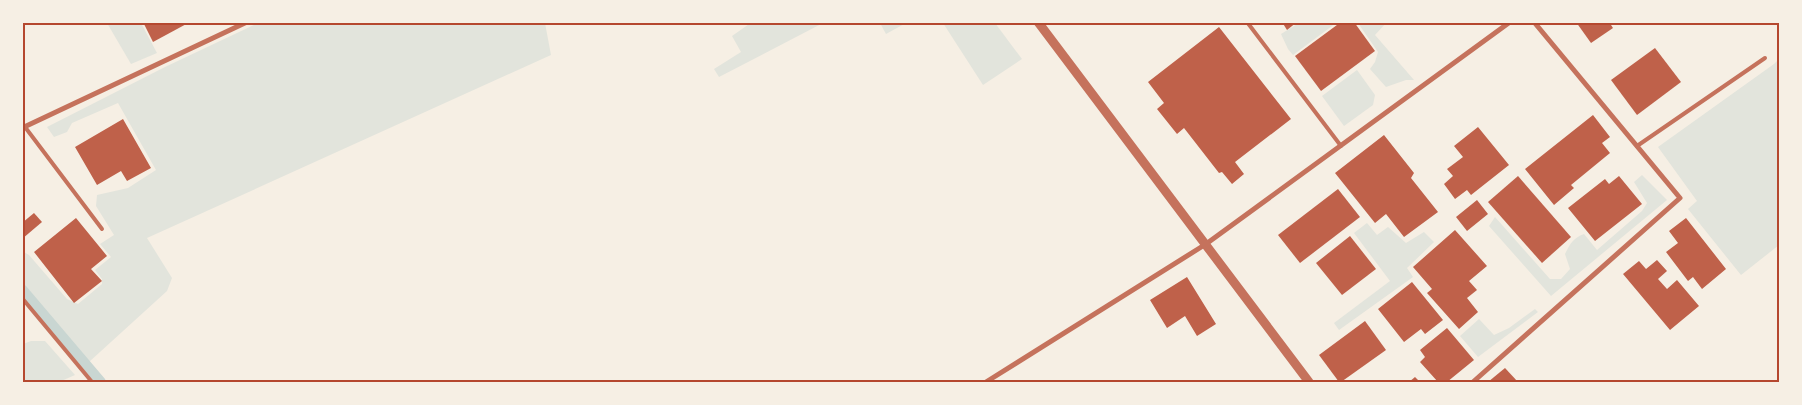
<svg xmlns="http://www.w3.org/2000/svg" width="1802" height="405" viewBox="0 0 1802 405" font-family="'IBM Plex Sans',sans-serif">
<rect width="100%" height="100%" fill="#f6efe4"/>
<g fill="#e2e4dc">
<path d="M752 22H823V23L719 77 714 69 741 52 732 36Z"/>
<path d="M107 23H141L157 53 131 64Z"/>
<path d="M258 23H545L551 55 147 238 172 278 167 291 89 362 23 283 22 251 29 255 67 299 78 304 102 284V279L95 270 111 257 100 244 114 235 96 206 97 195 128 188 156 170 118 103 72 123 67 132 54 137 47 127 165 67Z"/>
<path d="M880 23H906L886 34Z"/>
<path d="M943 23H995L1022 59 983 85Z"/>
<path d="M1299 23V22L1336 23 1293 55 1288 49 1281 34Z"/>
<path d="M1358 23H1386L1375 35 1414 80H1406L1386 87 1370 69 1375 62 1378 52Z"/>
<path d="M1779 59V245L1741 275 1688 209 1697 201 1658 147 1774 64Z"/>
<path d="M1357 70 1375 95 1373 105 1344 126 1322 96Z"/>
<path d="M1642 175 1667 200 1551 296 1489 226 1495 217 1550 279H1561L1570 269 1565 254C1570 244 1573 238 1584 234L1597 250 1642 211 1647 203 1634 182Z"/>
<path d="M1367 223 1377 235 1388 227 1406 243 1424 232 1434 242 1407 268 1413 277 1339 330 1334 323 1390 281 1354 233Z"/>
<path d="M1535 309 1538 312 1478 357 1460 336 1479 319 1494 335 1509 328Z"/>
<path d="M31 341H45L75 375 59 382H23V344Z"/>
</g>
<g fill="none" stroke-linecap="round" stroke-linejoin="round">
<path stroke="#c9d6d2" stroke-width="10" d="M22 289 101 382"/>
</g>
<g fill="#bf614a">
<path d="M143 22H190L153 42Z"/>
<path d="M1282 22H1297L1287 30Z"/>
<path d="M1341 22H1354L1375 51 1321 91 1295 56Z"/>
<path d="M1576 22H1609L1613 28 1591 43Z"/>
<path d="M1219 27 1291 119 1235 162 1244 174 1232 184 1222 172 1219 173 1184 128 1177 134 1157 109 1164 103 1148 82Z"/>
<path d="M1655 48 1681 82 1637 115 1611 80Z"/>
<path d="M1593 115 1610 137 1602 143 1610 153 1571 185 1574 188 1554 205 1525 169Z"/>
<path d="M123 119 151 168 127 181 121 171 97 185 75 147Z"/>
<path d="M1478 127 1509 165 1471 195 1467 190 1455 199 1444 184 1453 176 1447 169 1463 157 1454 146Z"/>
<path d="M1384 135 1414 173 1411 178 1438 212 1404 237 1386 214 1375 223 1335 173Z"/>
<path d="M1518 176 1571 237 1542 263 1488 202Z"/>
<path d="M1619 176 1642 204 1595 241 1568 208 1605 179 1609 184Z"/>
<path d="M1338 189 1360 217 1300 263 1278 235Z"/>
<path d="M1477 200 1488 214 1467 231 1456 217Z"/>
<path d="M34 213 42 222 22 239V223Z"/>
<path d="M76 218 107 256 91 269 102 281 74 303 34 252Z"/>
<path d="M1686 218 1726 269 1702 289 1693 277 1688 281 1666 252 1678 243 1669 231Z"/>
<path d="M1455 230 1487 266 1469 281 1477 290 1467 298 1478 312 1459 329 1427 293 1432 289 1413 267Z"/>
<path d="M1350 236 1376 269 1342 295 1316 263Z"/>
<path d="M1657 260 1667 271 1658 279 1667 289 1677 280 1699 306 1670 330 1623 274 1639 261 1646 269Z"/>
<path d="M1187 277 1216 324 1197 336 1185 316 1167 328 1150 300Z"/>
<path d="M1412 282 1443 320 1425 334 1421 329 1404 342 1378 309Z"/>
<path d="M1365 321 1386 350 1341 382H1339L1319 355Z"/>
<path d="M1447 328 1474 360 1447 382H1438L1420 362 1425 357 1420 350Z"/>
<path d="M1505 368 1518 382H1488Z"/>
<path d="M1415 377 1420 382H1409Z"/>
</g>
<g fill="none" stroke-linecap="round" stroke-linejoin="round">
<g stroke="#c5725c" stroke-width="4">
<path d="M1247 22 1341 146"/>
<path d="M25 127 102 229"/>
<path d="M1637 146 1765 58"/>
<path d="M22 298 92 382"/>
</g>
<g stroke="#c5725c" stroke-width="5">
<path d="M22 128 247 22"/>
<path d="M986 382 1206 244 1510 22"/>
<path d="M1473 382 1680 198 1534 22"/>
</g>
<path stroke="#c5725c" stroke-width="9" d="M1038 22 1309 382"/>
</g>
<rect width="1802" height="405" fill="none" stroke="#f6efe4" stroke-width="48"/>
<rect x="24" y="24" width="1754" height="357" fill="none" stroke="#b5482f" stroke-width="2"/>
</svg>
